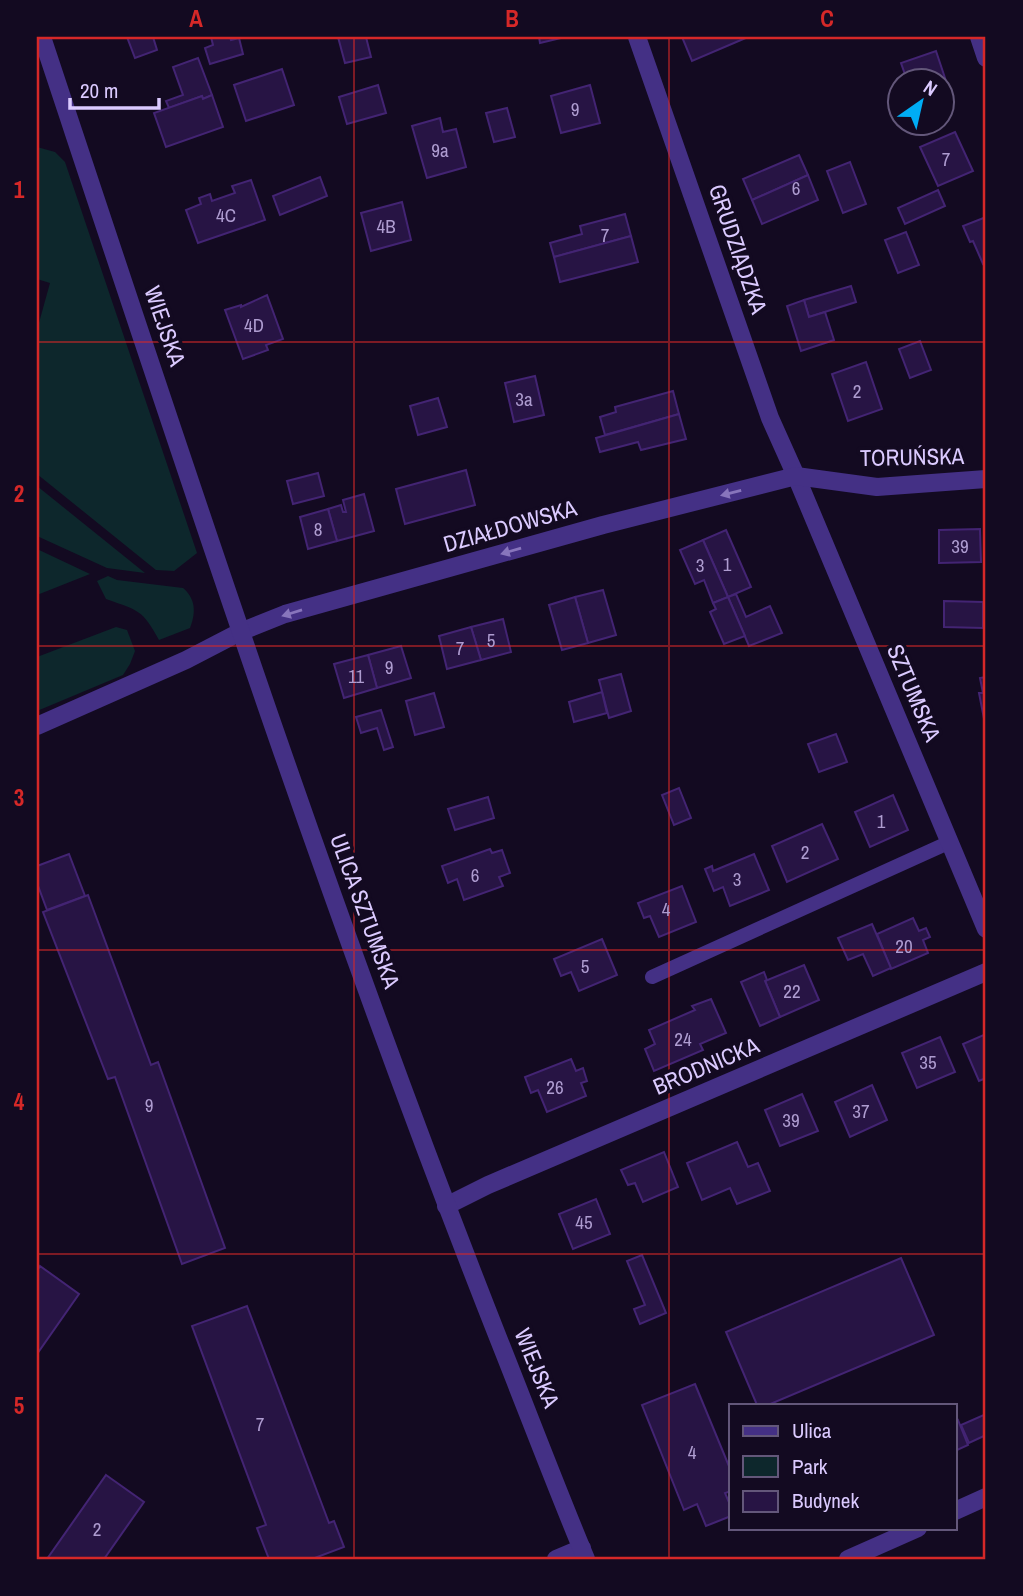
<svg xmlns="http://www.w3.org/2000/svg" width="1023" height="1596" viewBox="0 0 1023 1596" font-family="'Archivo Narrow',sans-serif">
<rect width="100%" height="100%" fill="#130a21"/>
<g fill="#0d272c">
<path d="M37 147 55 152 65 162 197 553 174 571 156 570 37 474V330L50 283 37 279Z"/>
<path d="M37 486 145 573 107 568 37 536Z"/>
<path d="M37 549 90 574 37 595Z"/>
<path d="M108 576 117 580 183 588C196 599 196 613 190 628L159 640C142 609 139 611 106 599L97 581Z"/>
<path d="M116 627 127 630 135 651 130 664 123 675 37 711V657Z"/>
</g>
<g fill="#271444" stroke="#432473" stroke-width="2">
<path d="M127 37H153L157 50 135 58Z"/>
<path d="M211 37H230L231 40 239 38 243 54 210 64 205 48 213 45Z"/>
<path d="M338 37H366L371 57 345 63Z"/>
<path d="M539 37H565L540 43Z"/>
<path d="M682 37H748L692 61Z"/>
<path d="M936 51 949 90 942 92V80H907L901 63Z"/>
<path d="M198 58 212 95 203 99 202 96 169 108 166 101 183 95 173 67Z"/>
<path d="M282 69 294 105 246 121 234 85Z"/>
<path d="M378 85 386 113 347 124 339 97Z"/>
<path d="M590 85 600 123 561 133 551 96Z"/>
<path d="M212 95 223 127 166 147 154 113 202 96 203 99Z"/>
<path d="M507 108 515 137 494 142 486 113Z"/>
<path d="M440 118 443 132 456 129 466 167 427 178 412 126Z"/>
<path d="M955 132 973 171 938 186 920 147Z"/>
<path d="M799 155 808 175 752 200 743 179Z"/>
<path d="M850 162 866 204 843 213 827 171Z"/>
<path d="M808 175 818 200 762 224 752 200Z"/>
<path d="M320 177 327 196 280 215 273 196Z"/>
<path d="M251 180 265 220 198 243 186 210 201 204 199 198 210 194 212 201 235 193 232 186Z"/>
<path d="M938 190 945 206 905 224 898 208Z"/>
<path d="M402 202 411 240 371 251 361 213Z"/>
<path d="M625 214 631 236 554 257 550 243 582 234 580 226Z"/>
<path d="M986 217V262L983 264 973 241 970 242 963 226Z"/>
<path d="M906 232 919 265 898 273 885 240Z"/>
<path d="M631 236 638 262 560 282 554 257Z"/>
<path d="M851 286 856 302 809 317 804 300Z"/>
<path d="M267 295 283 339 266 345 268 350 243 359 225 310 241 305V307Z"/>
<path d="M804 300 809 317 825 312 834 340 801 351 787 306Z"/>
<path d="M920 341 931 370 910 378 899 349Z"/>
<path d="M866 362 882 409 848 421 832 374Z"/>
<path d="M535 376 544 415 514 422 505 383Z"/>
<path d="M673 391 679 414 605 435 600 417 616 412 615 407Z"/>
<path d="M438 398 447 427 418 435 410 406Z"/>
<path d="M679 414 686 439 641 450 638 442 600 452 596 438Z"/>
<path d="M466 470 475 505 405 524 396 489Z"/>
<path d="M318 473 324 496 293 504 287 481Z"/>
<path d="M364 494 374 531 337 541 328 509 341 505 343 512H346L343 500Z"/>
<path d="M328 509 337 541 308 549 300 517Z"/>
<path d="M980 529 981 562 939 563V530Z"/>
<path d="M726 530 751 587 728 597 703 540Z"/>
<path d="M703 540 728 597 713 603 704 580 695 584 680 550Z"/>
<path d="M603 590 616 635 588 643 575 597Z"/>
<path d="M736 594 746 617 770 606 782 633 749 646 728 597Z"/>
<path d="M575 597 588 643 562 650 549 605Z"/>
<path d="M728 597 745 636 724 644 710 612 716 609 713 603Z"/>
<path d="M944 601 983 602V628L944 627Z"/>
<path d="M503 619 511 652 481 660 471 627Z"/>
<path d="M471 627 481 660 447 669 439 636Z"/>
<path d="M401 646 411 678 377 688 368 655Z"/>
<path d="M368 655 377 688 344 698 334 664Z"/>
<path d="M621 674 631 711 609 718 599 680Z"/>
<path d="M986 677V729L979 693H983L980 678Z"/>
<path d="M602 692 607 713 574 722 569 702Z"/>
<path d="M434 693 444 727 415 735 406 701Z"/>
<path d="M381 710 393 747 384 750 377 728 361 733 356 717Z"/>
<path d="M836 734 847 762 819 772 808 744Z"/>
<path d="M679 788 691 818 674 825 662 795Z"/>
<path d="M893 795 908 830 870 847 855 812Z"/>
<path d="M488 797 494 818 455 830 448 809Z"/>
<path d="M822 824 838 859 787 882 772 846Z"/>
<path d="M490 849 492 853 502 850 510 873 499 877 503 886 464 900 457 879 448 883 442 866Z"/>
<path d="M69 854 85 896 47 910 37 883V866Z"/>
<path d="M754 854 769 890 730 906 723 887 714 891 705 869 712 866 713 871Z"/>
<path d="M682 886 696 922 659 937 650 916 644 918 638 903Z"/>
<path d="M88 895 151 1065 158 1062 225 1248 182 1264 115 1077 108 1079 43 912Z"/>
<path d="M913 918 919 931 926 928 930 937 923 940 928 953 891 969 877 934Z"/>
<path d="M872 924 891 968 873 976 863 954 848 960 838 938Z"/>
<path d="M602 939 617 975 579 991 571 972 561 976 554 959Z"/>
<path d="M804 965 819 1000 780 1017 765 981Z"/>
<path d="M764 972 767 980 765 981 780 1017 760 1026 741 982Z"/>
<path d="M711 999 726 1033 700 1044 703 1050 654 1071 645 1049 655 1044 649 1030 695 1010 692 1006Z"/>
<path d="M986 1034V1078L979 1081 963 1044Z"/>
<path d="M940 1037 955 1072 917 1088 902 1053Z"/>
<path d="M571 1059 576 1071 583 1068 587 1081 581 1083 586 1096 547 1112 538 1090 531 1093 525 1077Z"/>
<path d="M872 1085 887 1120 850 1137 835 1102Z"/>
<path d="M802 1094 818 1131 780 1146 765 1110Z"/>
<path d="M737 1142 748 1167 758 1163 770 1191 737 1204 730 1188 702 1200 687 1163Z"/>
<path d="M664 1152 678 1187 643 1202 635 1183 628 1185 621 1170Z"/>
<path d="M596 1199 610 1234 573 1249 559 1214Z"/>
<path d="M642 1255 666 1313 640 1324 634 1309 645 1305 627 1261Z"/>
<path d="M901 1258 934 1335 768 1405H757L726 1332Z"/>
<path d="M40 1266 79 1294 37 1354V1271Z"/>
<path d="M247 1306 329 1523 334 1521 344 1547 312 1559H269L257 1528 266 1525 192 1326Z"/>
<path d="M695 1384 731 1471V1491L725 1493 731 1507V1516L706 1526 697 1504 684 1510 642 1405Z"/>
<path d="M986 1414V1435L969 1443 961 1425Z"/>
<path d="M958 1420 968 1445 955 1451V1422Z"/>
<path d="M106 1475 144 1502 104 1559H47Z"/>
</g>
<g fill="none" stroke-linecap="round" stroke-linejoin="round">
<path stroke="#443085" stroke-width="14" d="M652 977 950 842"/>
<g stroke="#443085" stroke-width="18">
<path d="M637 37 770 418 796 476 986 929"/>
<path d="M979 37 986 58"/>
<path d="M37 726 186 660 240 632 285 614 603 525 796 476 877 487 986 479"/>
<path d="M446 1206 488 1185 986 972"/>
<path d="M955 1511 986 1497"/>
<path d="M556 1559 582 1548"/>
<path d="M848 1559 918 1528"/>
</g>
<path stroke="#443085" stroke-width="18" d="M42 37C187 474 330 912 499 1340 528 1413 556 1487 586 1559"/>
</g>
<defs><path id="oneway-solid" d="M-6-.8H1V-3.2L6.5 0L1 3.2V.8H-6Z" transform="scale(1.75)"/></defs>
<g fill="#8875bc">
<use href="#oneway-solid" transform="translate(731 493) rotate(166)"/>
<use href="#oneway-solid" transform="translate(511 551) rotate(164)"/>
<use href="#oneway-solid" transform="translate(292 613) rotate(163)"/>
</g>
<path fill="none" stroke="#d62828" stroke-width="2" stroke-opacity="0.55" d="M354 37V1559M669 37V1559M37 342H986M37 646H986M37 950H986M37 1254H986"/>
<g text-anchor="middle" stroke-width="7" stroke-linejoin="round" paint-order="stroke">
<g font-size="19" fill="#ae9cd0">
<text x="575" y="116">9</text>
<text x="440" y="157">9a</text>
<text x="946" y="166">7</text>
<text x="796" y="195">6</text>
<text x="226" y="222">4C</text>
<text x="386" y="233">4B</text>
<text x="605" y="242">7</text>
<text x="254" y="332">4D</text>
<text x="857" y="398">2</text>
<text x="524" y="406">3a</text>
<text x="318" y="536">8</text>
<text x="960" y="553">39</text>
<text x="727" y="571">1</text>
<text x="700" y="572">3</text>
<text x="491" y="647">5</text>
<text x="460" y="655">7</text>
<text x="389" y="674">9</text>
<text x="356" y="683">11</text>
<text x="881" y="828">1</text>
<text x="805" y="859">2</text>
<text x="475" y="882">6</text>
<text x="737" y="886">3</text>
<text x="666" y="916">4</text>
<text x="904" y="953">20</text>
<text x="585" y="973">5</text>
<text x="792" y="998">22</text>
<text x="683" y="1046">24</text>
<text x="928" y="1069">35</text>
<text x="555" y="1094">26</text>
<text x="149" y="1112">9</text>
<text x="861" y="1118">37</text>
<text x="791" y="1127">39</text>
<text x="584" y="1229">45</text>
<text x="260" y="1431">7</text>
<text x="692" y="1459">4</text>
<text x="97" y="1536">2</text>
</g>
<g font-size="23" fill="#dbcaff" stroke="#130a21">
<text transform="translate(738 249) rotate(71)" y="8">GRUDZIĄDZKA</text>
<text transform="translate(165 326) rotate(71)" y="8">WIEJSKA</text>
<text transform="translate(912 457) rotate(-1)" y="8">TORUŃSKA</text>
<text transform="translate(510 526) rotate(-16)" y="8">DZIAŁDOWSKA</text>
<text transform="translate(914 693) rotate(67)" y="8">SZTUMSKA</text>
<text transform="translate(365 911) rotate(70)" y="8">ULICA SZTUMSKA</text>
<text transform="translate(706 1066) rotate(-23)" y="8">BRODNICKA</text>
<text transform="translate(537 1368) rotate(68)" y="8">WIEJSKA</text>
</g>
</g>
<rect width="1023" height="1596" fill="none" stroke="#130a21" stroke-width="77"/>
<rect x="729" y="1404" width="228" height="126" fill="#130a21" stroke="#63577a" stroke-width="2"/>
<rect x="743" y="1426" width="35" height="10" fill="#443085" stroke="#63577a" stroke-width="2"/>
<text x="792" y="1438" font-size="21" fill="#dbcaff">Ulica</text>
<rect x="743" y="1456" width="35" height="21" fill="#0d272c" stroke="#63577a" stroke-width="2"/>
<text x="792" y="1474" font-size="21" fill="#dbcaff">Park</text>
<rect x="743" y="1491" width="35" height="21" fill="#271444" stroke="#63577a" stroke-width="2"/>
<text x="792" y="1508" font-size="21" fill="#dbcaff">Budynek</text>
<g transform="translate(921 102) rotate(34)"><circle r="33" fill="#130a21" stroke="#63577a" stroke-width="2"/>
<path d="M0-5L12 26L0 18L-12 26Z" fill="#00adf5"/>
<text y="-10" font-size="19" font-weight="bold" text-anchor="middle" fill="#dbcaff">N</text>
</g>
<path d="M70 98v10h89v-10" fill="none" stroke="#dbcaff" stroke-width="3.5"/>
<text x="80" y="98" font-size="21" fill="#dbcaff" stroke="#130a21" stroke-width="5" paint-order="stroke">20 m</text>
<rect x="38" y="38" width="946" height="1520" fill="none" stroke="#d62828" stroke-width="2.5"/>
<g font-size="23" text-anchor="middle" font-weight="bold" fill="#d62828">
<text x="196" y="27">A</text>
<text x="512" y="27">B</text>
<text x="827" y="27">C</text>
<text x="19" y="198">1</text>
<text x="19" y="502">2</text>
<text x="19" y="806">3</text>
<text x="19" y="1110">4</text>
<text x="19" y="1414">5</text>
</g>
</svg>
